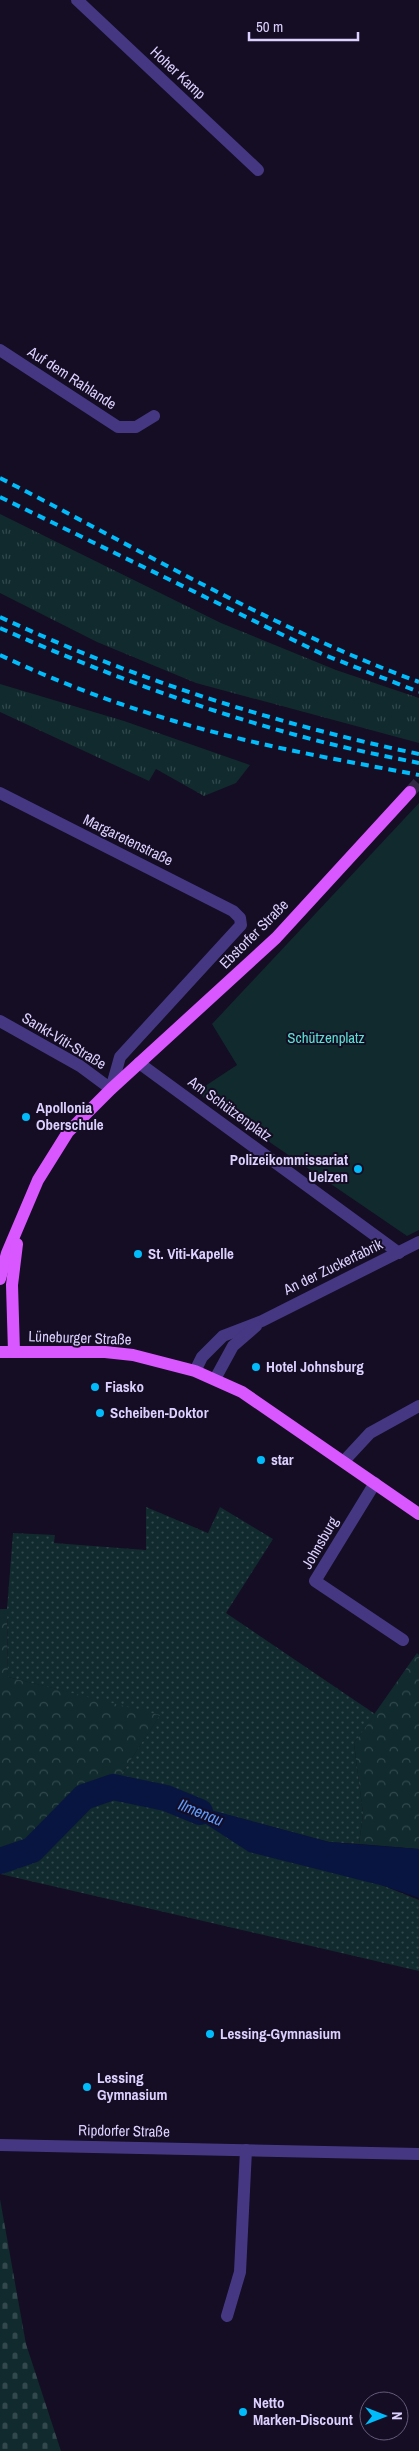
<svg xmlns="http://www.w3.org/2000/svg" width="419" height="2451" viewBox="0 0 419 2451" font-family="'Archivo Narrow',sans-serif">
<defs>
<pattern id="grass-tufts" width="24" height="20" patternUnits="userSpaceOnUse" patternTransform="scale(1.25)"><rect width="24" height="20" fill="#102a2d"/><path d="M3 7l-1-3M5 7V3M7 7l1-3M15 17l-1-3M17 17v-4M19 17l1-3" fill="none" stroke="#32484c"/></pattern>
<pattern id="forest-crowns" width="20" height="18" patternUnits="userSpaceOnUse" patternTransform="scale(1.25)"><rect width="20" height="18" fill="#102a2d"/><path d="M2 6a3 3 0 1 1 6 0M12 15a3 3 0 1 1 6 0" fill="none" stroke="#32484c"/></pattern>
<pattern id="cemetery-stones" width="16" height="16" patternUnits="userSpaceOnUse" patternTransform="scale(1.25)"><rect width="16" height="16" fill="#102a2d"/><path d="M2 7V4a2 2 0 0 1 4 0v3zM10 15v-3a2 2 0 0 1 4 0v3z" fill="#32484c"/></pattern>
<pattern id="garden-dots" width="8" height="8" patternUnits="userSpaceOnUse" patternTransform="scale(1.25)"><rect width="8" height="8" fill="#102a2d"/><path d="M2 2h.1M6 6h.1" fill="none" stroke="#32484c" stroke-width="1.8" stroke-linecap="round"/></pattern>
</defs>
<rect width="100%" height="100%" fill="#140d23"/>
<g fill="url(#grass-tufts)">
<path d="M0 514 221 623 336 670 419 698V743L196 683 97 642 0 593Z"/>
<path d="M0 684 124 721 250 765 236 783 204 796 156 769 149 781 0 712Z"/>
</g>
<g fill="url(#forest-crowns)">
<path d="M0 1609H7L8 1677 161 1714 113 1787 84 1798 32 1850 0 1861Z"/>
<path d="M417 1653 419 1655V1849L359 1844 363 1814 354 1743Z"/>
</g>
<path fill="url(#cemetery-stones)" d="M0 2199 26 2344 61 2451H0Z"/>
<path fill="#102a2d" d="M419 803V1230L407 1236 196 1092 237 1065 212 1024Z"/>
<path fill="url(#garden-dots)" d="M146 1507 208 1533 220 1507 273 1539 226 1613 375 1714 354 1743 363 1814 359 1844 329 1842 168 1799 419 1900V1971L0 1874V1861L32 1850 84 1797 113 1787 160 1715 8 1677 7 1609 13 1533 55 1535 54 1543 146 1550Z"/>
<path fill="#081541" d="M166 1798 329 1842 419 1849V1898L384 1886 249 1852Z"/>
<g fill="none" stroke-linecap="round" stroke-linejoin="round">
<path stroke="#081541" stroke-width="26" d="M0 1861 32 1850 84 1797 113 1787 166 1798 200 1812"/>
<path stroke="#322a44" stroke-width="12" stroke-dasharray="12 6" stroke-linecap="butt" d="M410 792 419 782"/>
<g stroke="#463783" stroke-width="12">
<path d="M77 0 258 170"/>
<path d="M0 350 118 427H136L154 416"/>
<path d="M0 793 233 911 240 918 241 925 120 1057 111 1089 80 1066 0 1021"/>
<path d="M139 1063 399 1253"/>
<path d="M195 1371 202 1357 223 1336 262 1321 419 1242"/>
<path d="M215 1379 233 1346 256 1326"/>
<path d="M344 1461 370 1433 419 1406"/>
<path d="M375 1483 315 1581 403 1640"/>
<path d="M0 2145 419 2154"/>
<path d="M227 2316 240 2272 246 2150"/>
</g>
<g stroke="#d957ff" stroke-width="12">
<path d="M0 1279 7 1253 38 1180 68 1132 111 1089 276 938 410 792"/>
<path d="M0 1352H105L133 1355 195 1371 242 1392 419 1514"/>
<path d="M14 1352 12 1285 17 1244"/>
</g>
<g stroke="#00bcfb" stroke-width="4" stroke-dasharray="8 6" stroke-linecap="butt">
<path d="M0 478C139 549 272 628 419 682"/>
<path d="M0 497 322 654 419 692"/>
<path d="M0 617C133 679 276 724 419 754"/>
<path d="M0 628C102 673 207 712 315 740 349 749 384 756 419 763"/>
<path d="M0 655C74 690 150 716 229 736 292 752 356 763 419 775"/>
</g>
</g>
<g fill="#00bcfb" stroke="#140d23" stroke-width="2">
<circle cx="26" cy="1117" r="5"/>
<circle cx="358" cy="1169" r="5"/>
<circle cx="138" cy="1254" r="5"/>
<circle cx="256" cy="1367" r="5"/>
<circle cx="95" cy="1387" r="5"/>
<circle cx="100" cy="1413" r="5"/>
<circle cx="261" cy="1460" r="5"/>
<circle cx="210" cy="2034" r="5"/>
<circle cx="87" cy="2087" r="5"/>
<circle cx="243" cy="2412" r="5"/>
</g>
<g text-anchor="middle" stroke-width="4" stroke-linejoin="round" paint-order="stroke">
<g font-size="15" fill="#dcd0ff" stroke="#140d23">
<text transform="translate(178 73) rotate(43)" y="5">Hoher Kamp</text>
<text transform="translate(72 378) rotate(33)" y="5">Auf dem Rahlande</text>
<text transform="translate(128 840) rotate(26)" y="5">Margaretenstraße</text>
<text transform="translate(254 934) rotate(-45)" y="5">Ebstorfer Straße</text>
<text transform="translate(64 1041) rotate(31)" y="5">Sankt-Viti-Straße</text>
<text transform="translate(230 1109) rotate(36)" y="5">Am Schützenplatz</text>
<text transform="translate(333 1267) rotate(-26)" y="5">An der Zuckerfabrik</text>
<text transform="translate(80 1338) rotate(2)" y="5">Lüneburger Straße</text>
<text transform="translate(320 1543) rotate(-60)" y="5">Johnsburg</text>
<text transform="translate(124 2131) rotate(1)" y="5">Ripdorfer Straße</text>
</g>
<g font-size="15" fill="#59e2d4" stroke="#140d23">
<text x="326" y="1043">Schützenplatz</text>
</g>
<g font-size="15" font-weight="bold" fill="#dcd0ff" stroke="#140d23" text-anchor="start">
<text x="36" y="1113">Apollonia<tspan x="36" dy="17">Oberschule</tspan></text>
<text x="348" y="1165" text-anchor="end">Polizeikommissariat<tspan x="348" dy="17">Uelzen</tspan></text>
<text x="148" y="1259">St. Viti-Kapelle</text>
<text x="266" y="1372">Hotel Johnsburg</text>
<text x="105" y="1392">Fiasko</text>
<text x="110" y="1418">Scheiben-Doktor</text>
<text x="271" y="1465">star</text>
<text x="220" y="2039">Lessing-Gymnasium</text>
<text x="97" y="2083">Lessing<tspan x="97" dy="17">Gymnasium</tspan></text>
<text x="253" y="2408">Netto<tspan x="253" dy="17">Marken-Discount</tspan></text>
</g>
<g font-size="16" font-style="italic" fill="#5e9cff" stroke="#140d23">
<text transform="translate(201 1812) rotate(22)" y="6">Ilmenau</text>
</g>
</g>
<g transform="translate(384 2416) rotate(90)"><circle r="24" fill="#140d23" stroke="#645b7b"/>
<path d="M0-4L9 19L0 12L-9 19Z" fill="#00bcfb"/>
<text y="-8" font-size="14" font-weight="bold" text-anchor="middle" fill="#dcd0ff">N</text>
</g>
<path d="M249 32v8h109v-8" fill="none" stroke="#dcd0ff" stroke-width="2.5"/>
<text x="256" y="32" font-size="15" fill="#dcd0ff" stroke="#140d23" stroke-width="4" paint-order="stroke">50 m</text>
</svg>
